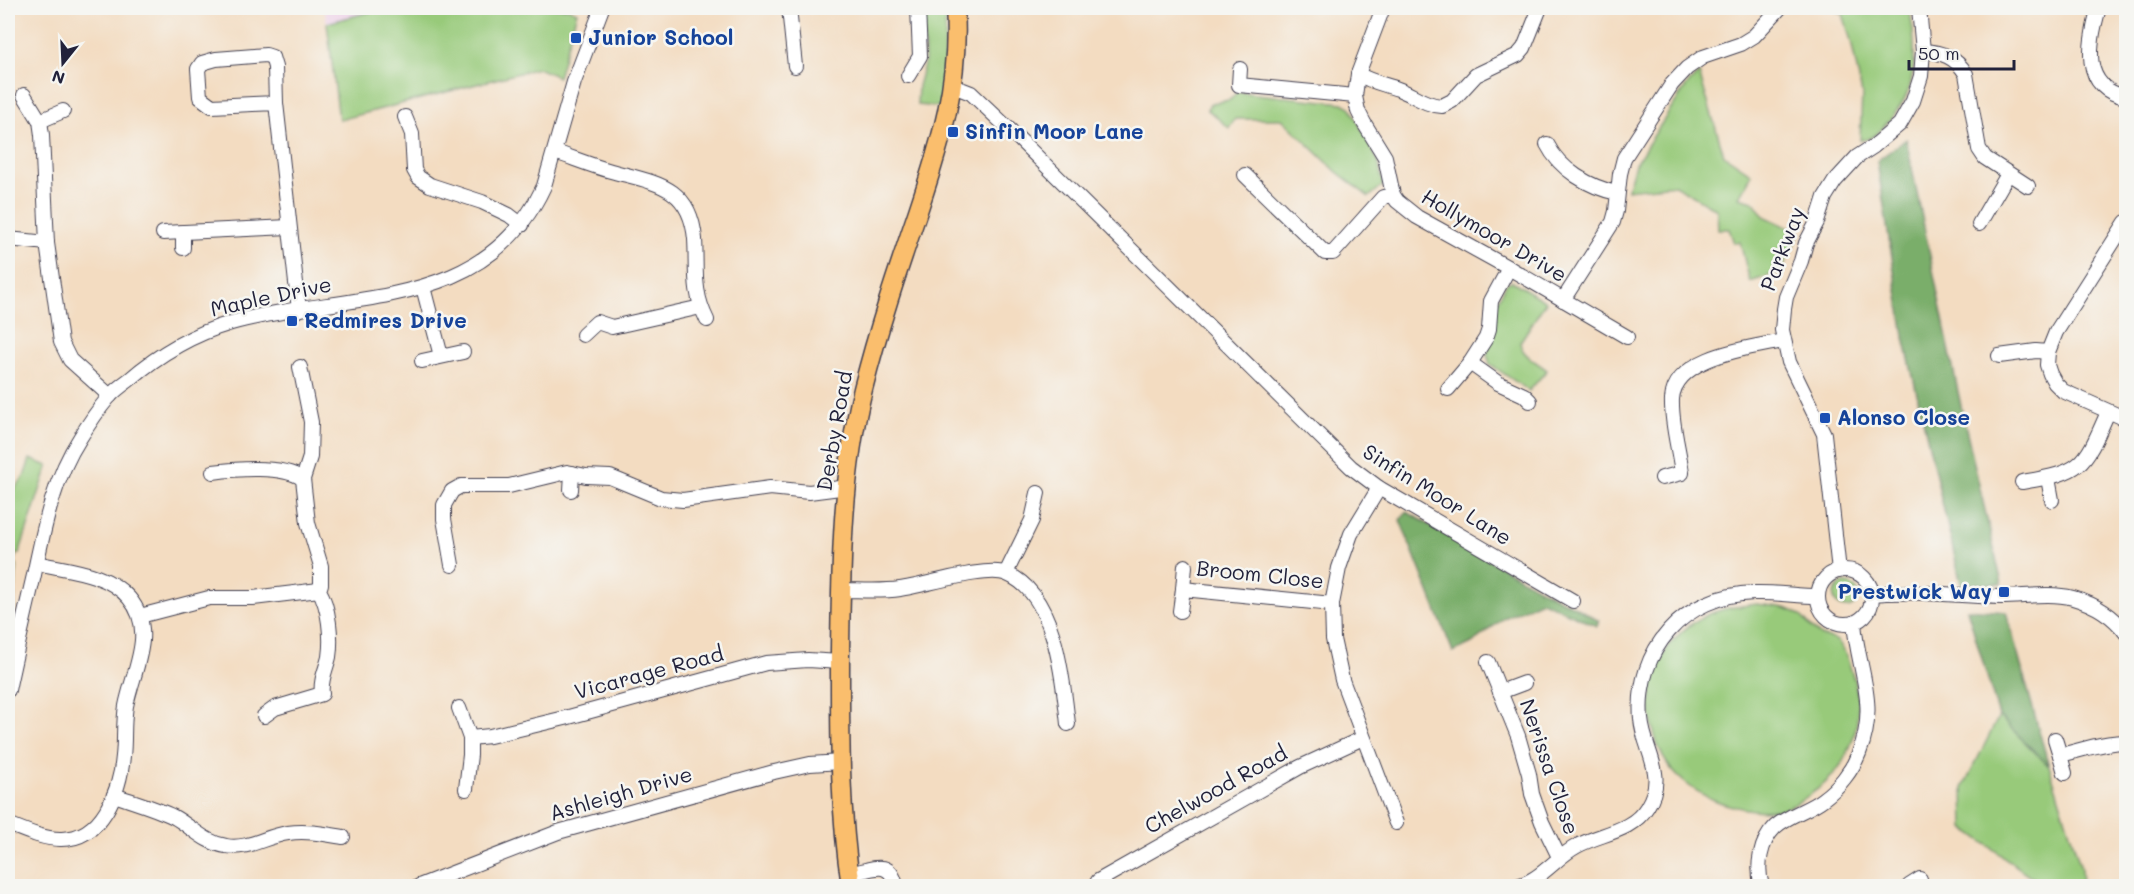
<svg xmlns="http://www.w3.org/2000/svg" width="2134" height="894" viewBox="0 0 2134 894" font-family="Mali,sans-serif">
<rect width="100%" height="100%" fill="#f6f6f2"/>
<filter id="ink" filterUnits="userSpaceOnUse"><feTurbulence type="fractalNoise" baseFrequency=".0167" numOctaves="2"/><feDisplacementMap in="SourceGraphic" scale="12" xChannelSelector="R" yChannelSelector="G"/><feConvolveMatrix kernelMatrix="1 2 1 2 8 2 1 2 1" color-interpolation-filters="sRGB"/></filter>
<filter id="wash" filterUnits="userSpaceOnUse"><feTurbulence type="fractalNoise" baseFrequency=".008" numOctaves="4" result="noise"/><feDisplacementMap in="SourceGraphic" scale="24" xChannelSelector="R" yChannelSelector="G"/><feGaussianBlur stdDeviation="1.35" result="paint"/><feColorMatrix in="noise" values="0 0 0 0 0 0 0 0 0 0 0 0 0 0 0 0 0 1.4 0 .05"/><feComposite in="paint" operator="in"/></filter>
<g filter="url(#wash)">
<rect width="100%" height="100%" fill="#f3dcc1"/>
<path fill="#eed0e8" d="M324 8H385L327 23Z"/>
<g fill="#98ca7a" stroke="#5d765a" stroke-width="1.5">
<path d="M385 8H568L577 12 558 77 538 68 339 120 327 23Z"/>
<path d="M923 8H946L944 77 941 107 917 105 918 86 925 61Z"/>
<path d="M1830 8H1909C1915 33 1917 67 1908 92 1903 104 1895 114 1887 123 1880 132 1871 141 1860 140L1862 94 1851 41 1843 14Z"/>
<path d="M1699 73 1724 155 1752 174 1739 197 1753 201 1764 216 1800 233 1781 272 1750 282 1740 242 1734 243 1729 229H1718L1717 210 1675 185 1627 190 1635 164 1686 86Z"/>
<path d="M1237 92 1343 103 1350 107 1378 161 1383 185 1369 197 1337 172 1282 119H1235L1229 128 1207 109 1211 103 1230 100Z"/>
<path d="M1512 281 1546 302 1520 342C1521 355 1537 362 1547 370L1529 391 1490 364 1487 355 1493 309 1507 283Z"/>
<path d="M30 459 48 466 19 554H16L15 561 17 566 13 614 8 619V497L24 477Z"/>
<circle cx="1846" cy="596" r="12"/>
<path d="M1757 604C1771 606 1789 606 1801 616 1807 622 1812 630 1820 635 1824 638 1833 638 1837 641 1845 647 1849 664 1852 673 1867 718 1852 767 1812 793 1804 799 1794 806 1785 808 1764 814 1742 809 1722 803 1696 794 1669 775 1659 748 1639 698 1654 642 1705 616 1721 608 1740 606 1757 604Z"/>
<path d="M1999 716 2049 766 2081 868 2082 886H2044L1964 828 1963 788Z"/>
</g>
<g fill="#7aae6a" stroke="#4e6852" stroke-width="1.5">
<path d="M1906 139 1962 411 2002 584H1961L1905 342 1877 161Z"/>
<path d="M1407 512 1527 582 1579 609 1599 621 1597 626 1542 601 1504 618 1472 643 1453 652 1400 520Z"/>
<path d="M1967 609 2006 612 2049 766 1999 716Z"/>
</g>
</g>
<g filter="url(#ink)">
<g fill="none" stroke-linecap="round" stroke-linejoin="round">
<defs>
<g id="minor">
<path d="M789 8 795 66"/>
<path d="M1383 8 1358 74 1355 96 1358 111 1364 123 1385 157 1393 195 1397 201 1417 217 1509 268 1627 337"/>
<path d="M2099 8C2089 42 2080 88 2126 97"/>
<path d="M1923 51C1942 52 1956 57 1966 74L1979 149 1985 158 2028 186"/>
<path d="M1240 69 1239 85 1355 96"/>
<path d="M1358 74C1371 82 1384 84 1398 89 1414 95 1425 105 1442 106L1452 101 1476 75 1518 55 1524 48 1540 8"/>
<path d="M908 76 920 56 918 8"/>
<path d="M953 86 971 93 1011 131 1351 467 1379 488 1573 601"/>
<path d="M24 95 40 121 42 135 47 243 61 342 70 360 110 396"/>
<path d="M276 103 212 106 200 97 198 69 202 63 216 59 266 55 272 57 275 67 276 103 299 310"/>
<path d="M405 117 412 134 414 170 418 177 430 185 482 202 509 215 522 225"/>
<path d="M40 121 63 111"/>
<path d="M1547 144C1560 170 1589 187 1617 193"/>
<path d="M555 152C573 158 592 166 611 171 655 183 690 185 695 239 697 270 692 290 707 320"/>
<path d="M1245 175 1325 253H1333L1383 197 1393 195"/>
<path d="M2126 222 2056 332 2048 352 2047 365 2050 374 2055 383 2063 391 2126 419"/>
<path d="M1979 224 2008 174"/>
<path d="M163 233 289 227"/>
<path d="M8 239 47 243"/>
<path d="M183 248V232"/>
<path d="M423 287 441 356"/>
<path d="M1563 300 1613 222 1616 211 1620 174 1624 158 1672 84 1687 68 1703 57 1741 44 1754 36 1780 8"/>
<path d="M583 335 597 322 612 327 701 307"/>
<path d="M1999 356 2036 351 2048 352"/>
<path d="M422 361 463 352"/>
<path d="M1470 363 1498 383 1524 395 1530 401"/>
<path d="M1448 389 1470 363 1486 338 1489 329 1491 301 1509 268"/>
<path d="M213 472C236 469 283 465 303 479"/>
<path d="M1662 478 1682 473C1679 449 1671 423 1672 399 1675 356 1750 348 1783 341"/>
<path d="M2048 478 2052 500"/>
<path d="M2022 482C2083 472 2084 467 2108 412"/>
<path d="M1379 488 1351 534 1339 568 1332 604 1333 639 1342 680 1396 823"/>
<path d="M571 490 572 473"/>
<path d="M452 565 444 519V505L452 491 461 486H509L567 472 586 476 610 477 661 498 683 500 770 488 809 492 840 488 847 490"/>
<circle cx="1845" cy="597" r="27"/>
<path d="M1839 571 1824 434 1789 362 1782 330 1784 309 1786 297 1801 261 1806 243 1817 222 1825 197 1835 181 1857 157 1874 146 1900 124 1913 101 1921 76 1923 51 1919 8"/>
<path d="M1006 573 1032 520 1038 493"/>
<path d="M1183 589 1185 566"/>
<path d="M841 590C860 590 881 592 900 589 924 586 987 565 1007 574 1056 594 1063 680 1068 724"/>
<path d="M1872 594C1915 590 1957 596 2000 597 2025 597 2049 592 2073 598 2094 604 2113 615 2126 633"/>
<path d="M1180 611 1183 589 1332 604"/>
<path d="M140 616 209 598H253L319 590"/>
<path d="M1488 662 1518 736 1529 774 1532 794 1542 822 1559 857"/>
<path d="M8 690C16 652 25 614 34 575 44 528 53 480 80 438 88 425 98 410 108 398 114 391 122 385 129 380 159 354 193 334 231 323 345 291 485 314 544 186L574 82 602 8"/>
<path d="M1500 692 1524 683"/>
<path d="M459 708 470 738V755L466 789"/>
<path d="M264 716 275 708 322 694C320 680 326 670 329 657 332 637 329 607 319 590L321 584V566L308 523 303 479 310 457 311 422 300 367"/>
<path d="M470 738 490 736 565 718 766 663 808 660 840 662"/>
<path d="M2055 739 2060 755"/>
<path d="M2065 773 2060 755C2082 750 2104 742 2126 742"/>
<path d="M114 795C134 802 155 808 174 817 192 827 205 843 226 846 248 850 266 836 288 833 306 830 325 834 343 837"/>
<path d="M8 824C23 830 43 839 60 839 102 840 120 791 123 756 125 740 123 723 126 706 133 670 157 631 129 598 107 572 67 570 37 563"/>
<path d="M849 874C871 870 890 857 896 886"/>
<path d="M419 886 558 832 774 772 810 764 841 762"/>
<path d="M1095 886 1098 881 1300 767 1363 738"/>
<path d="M1517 886C1540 881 1556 857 1577 846 1601 833 1632 832 1647 807 1668 774 1644 752 1641 719 1635 650 1684 595 1754 593 1775 592 1797 596 1818 596"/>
<path d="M1762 886C1756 867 1760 842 1775 827 1788 815 1809 810 1823 799 1838 788 1852 771 1859 753 1879 704 1858 671 1854 623"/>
<path d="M1909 886 1920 879"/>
</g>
<path id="major" d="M851 886C839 808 840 730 840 651 841 564 842 474 863 389 878 329 898 270 918 211 941 142 960 82 955 8"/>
</defs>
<use href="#minor" stroke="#413e4f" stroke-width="16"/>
<use href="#major" stroke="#413e4f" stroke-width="21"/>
<use href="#minor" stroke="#fff" stroke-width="14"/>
<use href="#major" stroke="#fabe6d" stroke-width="18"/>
</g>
</g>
<g fill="#1a4fb4" stroke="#f6f6f2" stroke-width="2">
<rect x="570" y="32" width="12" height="12" rx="3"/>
<rect x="947" y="126" width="12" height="12" rx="3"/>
<rect x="286" y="315" width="12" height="12" rx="3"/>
<rect x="1819" y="412" width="12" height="12" rx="3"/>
<rect x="1998" y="586" width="12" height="12" rx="3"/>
</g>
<g text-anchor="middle" stroke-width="5" stroke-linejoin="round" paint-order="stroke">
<g font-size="21" font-weight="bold" fill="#164399" stroke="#f6f6f2" text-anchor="start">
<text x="588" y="45">Junior School</text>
<text x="965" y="139">Sinfin Moor Lane</text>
<text x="304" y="328">Redmires Drive</text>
<text x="1837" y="425">Alonso Close</text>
<text x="1992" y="599" text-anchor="end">Prestwick Way</text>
</g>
<g font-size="21" fill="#22223b" stroke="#f6f6f2">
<text transform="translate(1494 236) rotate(30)" y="7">Hollymoor Drive</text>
<text transform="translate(1783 249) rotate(-69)" y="7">Parkway</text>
<text transform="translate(271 297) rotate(-12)" y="7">Maple Drive</text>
<text transform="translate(835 431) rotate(-80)" y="7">Derby Road</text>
<text transform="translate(1437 495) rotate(32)" y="7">Sinfin Moor Lane</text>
<text transform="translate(1260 575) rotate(6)" y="7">Broom Close</text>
<text transform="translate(649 673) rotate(-15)" y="7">Vicarage Road</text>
<text transform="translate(1549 767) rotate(71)" y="7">Nerissa Close</text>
<text transform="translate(1216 790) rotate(-29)" y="7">Chelwood Road</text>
<text transform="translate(621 794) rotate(-16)" y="7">Ashleigh Drive</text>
</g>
</g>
<rect width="2134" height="894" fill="none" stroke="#f6f6f2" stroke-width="30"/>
<g transform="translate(63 63) rotate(198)" stroke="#f6f6f2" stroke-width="4.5" paint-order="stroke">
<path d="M0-4.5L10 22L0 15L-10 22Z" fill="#22223b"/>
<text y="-9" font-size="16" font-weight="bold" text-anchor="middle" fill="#22223b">N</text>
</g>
<path d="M1909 60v9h105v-9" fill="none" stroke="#22223b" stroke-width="3"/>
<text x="1918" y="60" font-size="18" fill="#22223b" stroke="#f6f6f2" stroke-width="4.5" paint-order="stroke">50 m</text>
</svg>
